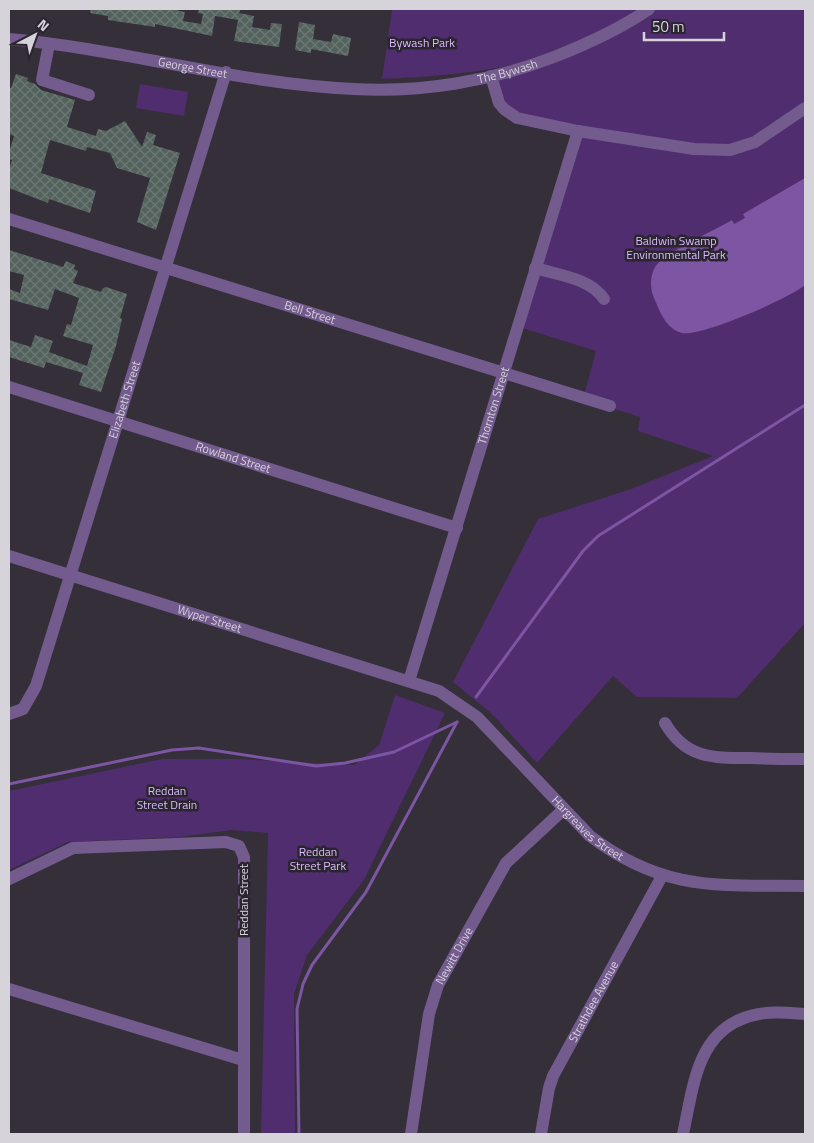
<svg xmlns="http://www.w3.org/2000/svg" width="814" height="1143" viewBox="0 0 814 1143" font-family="'Titillium Web',sans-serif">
<defs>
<pattern id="building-cross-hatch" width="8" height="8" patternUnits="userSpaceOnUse" patternTransform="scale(1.25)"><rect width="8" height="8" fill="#54625d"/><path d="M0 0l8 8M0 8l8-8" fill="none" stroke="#6c7874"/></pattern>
</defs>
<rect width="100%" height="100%" fill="#342f39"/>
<g fill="#4f2d6e">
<path d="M390 9H643C601 30 558 55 512 65 469 74 425 77 382 79L392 10Z"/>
<path d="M650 9H805V623L737 698 637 697 613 676 537 763 492 714 453 682 538 519 631 489 713 456 638 431 640 417 583 399 596 351 516 326 576 132 516 119 490 77 519 70Z"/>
<path d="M140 84 188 92 184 116 136 108Z"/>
<path d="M395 695 445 713 364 880 307 955 294 994 295 1134H261L268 833 232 830 179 837 68 842 9 870V791L162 759H235L354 765 379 745Z"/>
</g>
<path fill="#7c55a3" d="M805 178V285C788 299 701 337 682 333 666 329 660 312 654 298 649 287 650 271 659 262 671 250 715 230 732 220L734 224 745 218 743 214Z"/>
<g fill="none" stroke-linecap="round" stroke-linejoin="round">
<g stroke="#7c55a3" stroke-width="3">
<path d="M476 697 583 551 598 536 805 405"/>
<path d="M9 784 172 750 199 748 316 766 345 763 394 752 457 722"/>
<path d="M299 1134 297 1009 303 984 312 965 366 892 457 722"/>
</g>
</g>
<g fill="url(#building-cross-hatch)">
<path d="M91 9H179L178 11 185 12 183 21 201 24 203 14 198 13 199 9 240 10 238 18 239 13 254 16 252 27 270 30 271 23 282 24 279 47 234 41 238 20 215 16 212 36 155 24V27L108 20V16L90 13Z"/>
<path d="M299 22 315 25 313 39 331 42 333 34 351 38 348 56 311 49V53L295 50Z"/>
<path d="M16 74 28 78 27 81 35 84 41 90 75 100 67 127 96 136 98 129 106 131 125 121 142 147 147 132 156 135 153 145 180 153 156 230 137 222 150 178 117 168 110 153 87 147 86 151 50 140 41 173 96 191 90 213 49 199 48 203 9 188V169L12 160 9 159V152L14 136 9 134V87L11 88Z"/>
<path d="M9 250 63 267 66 261 75 265 74 269 78 271 73 283 101 292 103 288 106 287 127 294 120 318 122 319 116 346 101 392 79 385 83 373 46 362 44 368 9 357V340L31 347 35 335 53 341 49 352 87 366 93 345 63 336 67 324 71 325 79 298 55 289 48 310 9 299V289L20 293 24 275 9 271Z"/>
</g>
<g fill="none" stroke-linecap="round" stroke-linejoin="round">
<g stroke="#735b8e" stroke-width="12">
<path id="s1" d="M9 39C124 49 238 84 354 89 421 93 492 81 554 57 587 44 620 29 649 9"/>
<path d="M49 44 42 80 89 95"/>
<path d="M491 76 499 103 504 109 517 118 578 131 694 149 730 150 755 142 805 108"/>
<path id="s2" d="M9 219 610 406"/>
<path d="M535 268C558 275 590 278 604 299"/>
<path id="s3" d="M9 387 457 528"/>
<path id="s4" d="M9 556 439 691 477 717 590 836C664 892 718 885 805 886"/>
<path id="s5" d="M409 681 578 131"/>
<path id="s6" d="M9 714 23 709 36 686 226 72"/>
<path d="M665 723C686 759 713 758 750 758 769 759 787 759 805 759"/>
<path d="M9 879 73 848 226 842 239 846 244 857V1134"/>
<path d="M9 989 243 1060"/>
<path id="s7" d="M411 1134 429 1014 438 985 506 863 563 810"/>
<path id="s8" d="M541 1134 549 1088 553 1076 662 876"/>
<path d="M683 1134C694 1084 697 1025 759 1014 774 1011 790 1013 805 1014"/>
</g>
</g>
<g text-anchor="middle" stroke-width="5" stroke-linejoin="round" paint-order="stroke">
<g font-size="12" fill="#d9bbfb" stroke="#2a252f">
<text x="422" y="47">Bywash Park</text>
<text x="676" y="245">Baldwin Swamp<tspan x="676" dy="14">Environmental Park</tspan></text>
<text x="167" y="795">Reddan<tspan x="167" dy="14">Street Drain</tspan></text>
<text x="318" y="856">Reddan<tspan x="318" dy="14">Street Park</tspan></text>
</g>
<g font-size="12" fill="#d6d3da" stroke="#2a252f">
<text dy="4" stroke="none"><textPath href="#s1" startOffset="186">George Street</textPath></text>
<text dy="4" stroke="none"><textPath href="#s1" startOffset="504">The Bywash</textPath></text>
<text dy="4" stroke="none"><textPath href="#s2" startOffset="315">Bell Street</textPath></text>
<text dy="4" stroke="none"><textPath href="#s6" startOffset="341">Elizabeth Street</textPath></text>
<text dy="4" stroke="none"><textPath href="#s5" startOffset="288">Thornton Street</textPath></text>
<text dy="4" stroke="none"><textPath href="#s3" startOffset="235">Rowland Street</textPath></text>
<text dy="4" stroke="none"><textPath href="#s4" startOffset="210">Wyper Street</textPath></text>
<text dy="4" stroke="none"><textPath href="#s4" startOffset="654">Hargreaves Street</textPath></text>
<text transform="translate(244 900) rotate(-90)" y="4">Reddan Street</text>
<text dy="4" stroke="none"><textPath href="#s7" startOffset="185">Newitt Drive</textPath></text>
<text dy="4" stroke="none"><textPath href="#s8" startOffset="144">Strathdee Avenue</textPath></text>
</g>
</g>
<rect width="814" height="1143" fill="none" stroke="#d6d3da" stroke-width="20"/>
<g transform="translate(35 35) rotate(41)" stroke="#2a252f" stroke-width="4" paint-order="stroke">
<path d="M0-4L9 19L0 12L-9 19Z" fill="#d6d3da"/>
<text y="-8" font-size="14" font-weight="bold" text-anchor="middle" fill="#d6d3da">N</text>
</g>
<path d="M644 32v8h80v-8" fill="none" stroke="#d6d3da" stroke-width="2.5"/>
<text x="652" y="32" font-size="15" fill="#d6d3da" stroke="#2a252f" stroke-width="4" paint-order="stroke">50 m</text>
</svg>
